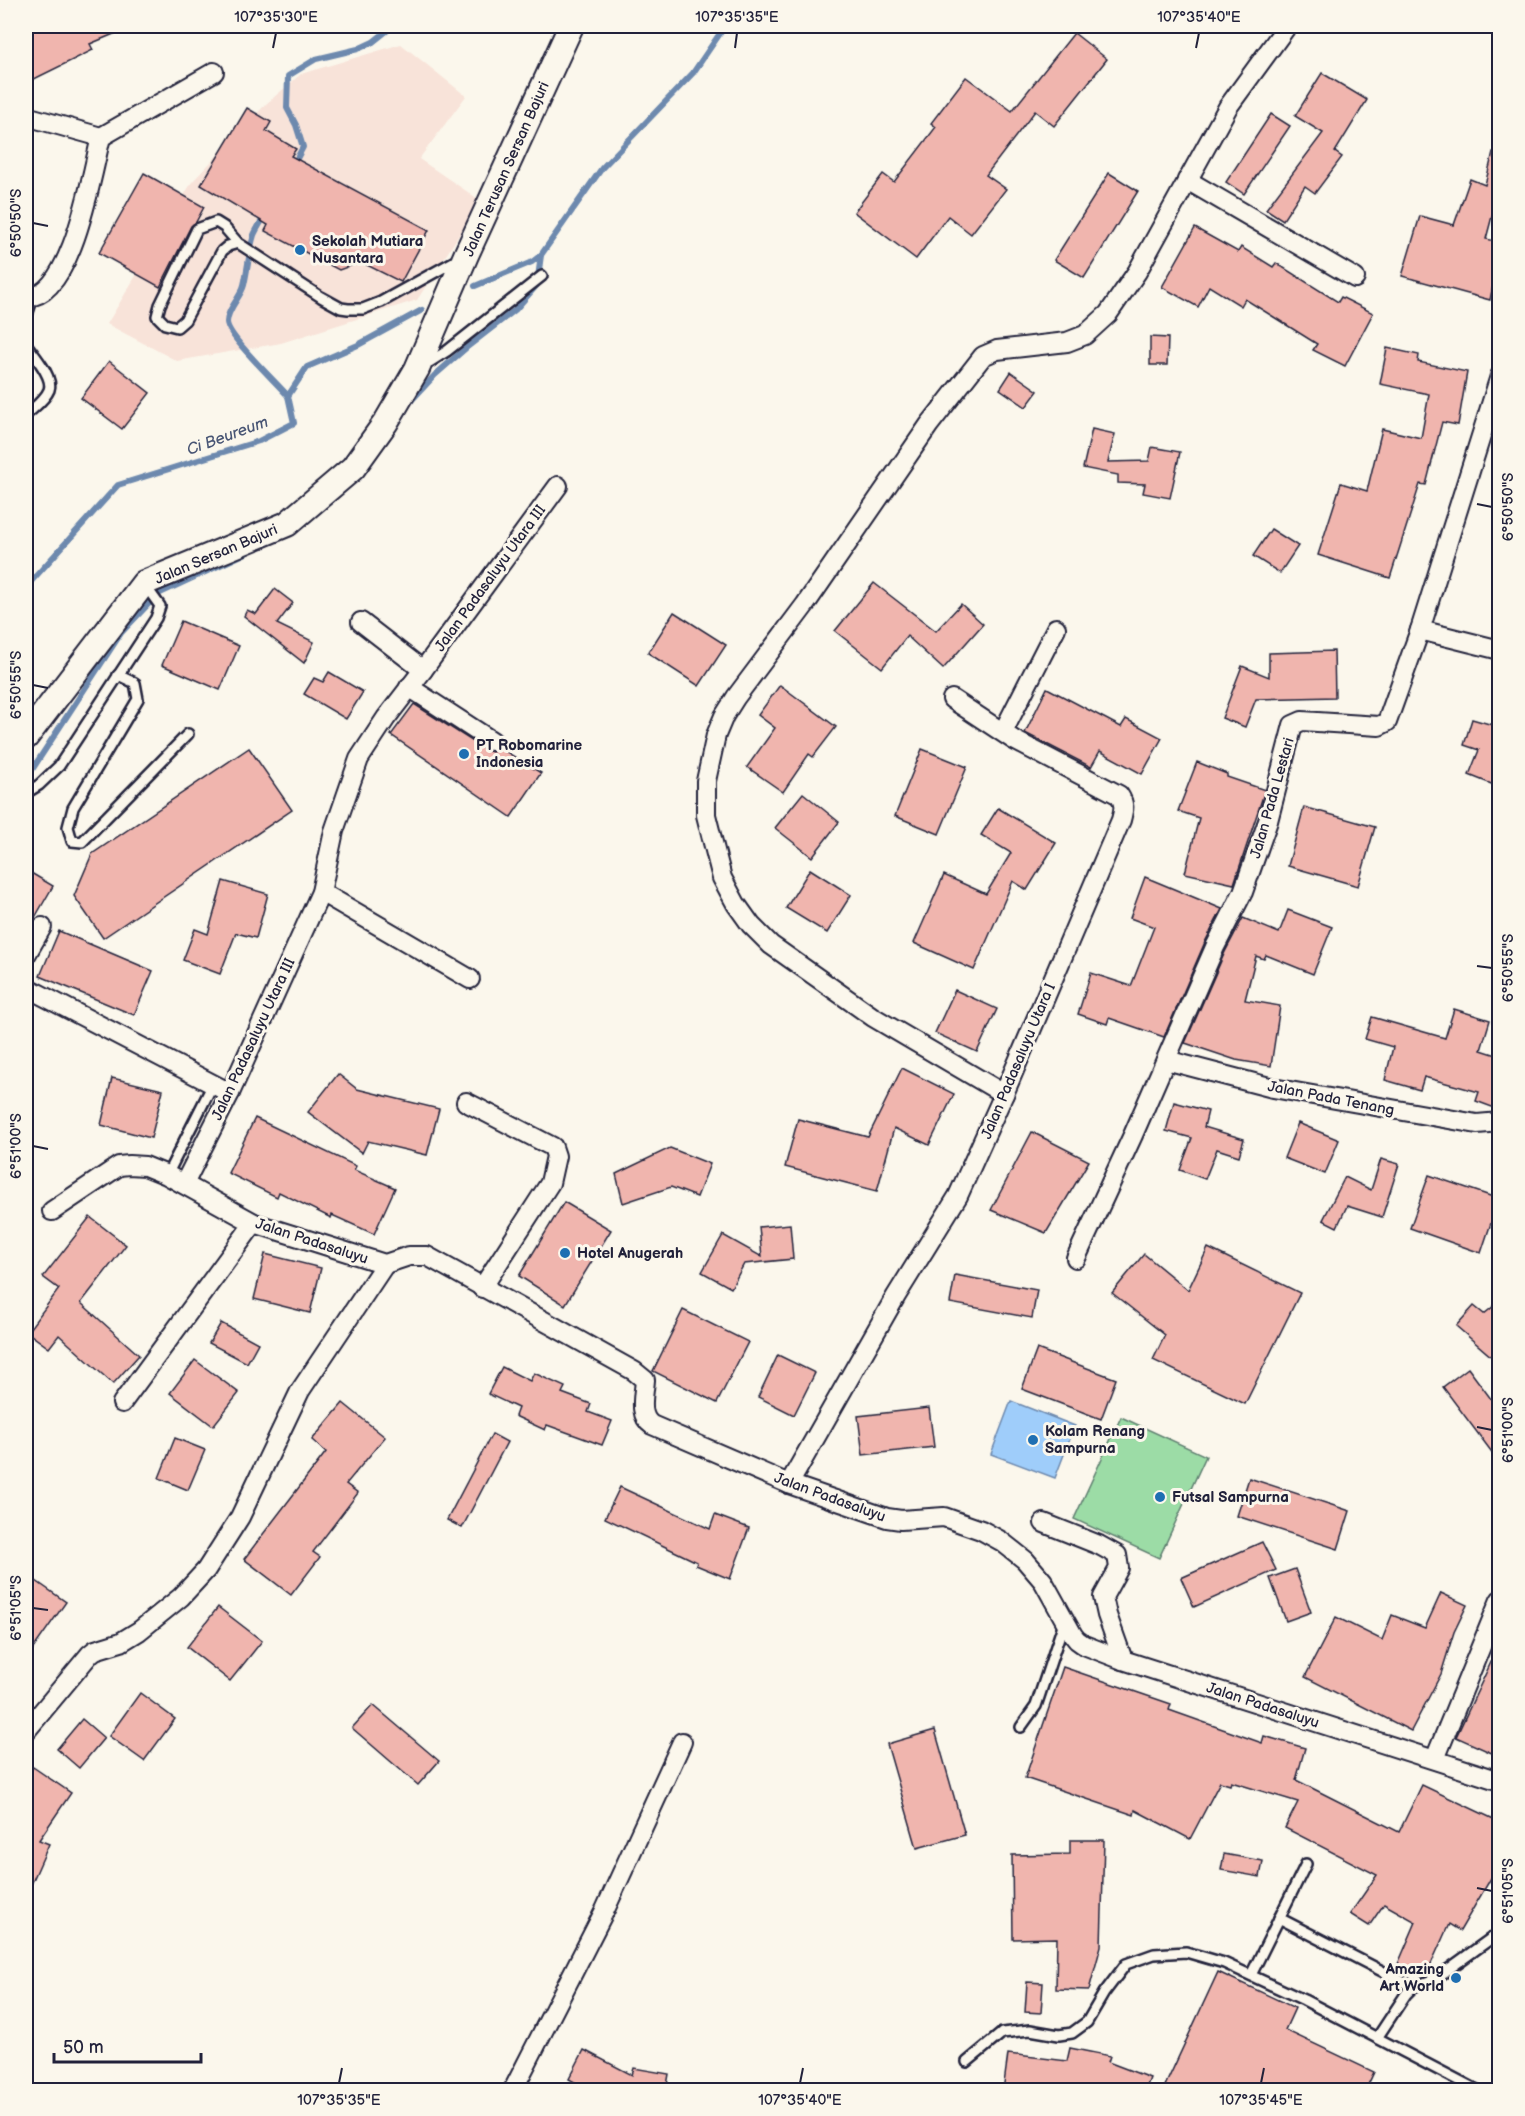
<svg xmlns="http://www.w3.org/2000/svg" width="1525" height="2116" viewBox="0 0 1525 2116" font-family="'Balsamiq Sans',sans-serif">
<rect width="100%" height="100%" fill="#fbf7ec"/>
<filter id="ink" filterUnits="userSpaceOnUse"><feTurbulence type="fractalNoise" baseFrequency=".0167" numOctaves="2"/><feDisplacementMap in="SourceGraphic" scale="12" xChannelSelector="R" yChannelSelector="G"/><feConvolveMatrix kernelMatrix="1 2 1 2 8 2 1 2 1" color-interpolation-filters="sRGB"/></filter>
<g filter="url(#ink)">
<path fill="#f8e3d9" d="M401 44 466 96 419 159 481 201 417 300 281 343 177 361 107 324 192 182 266 104 301 74Z"/>
<path fill="#9cdca6" stroke="#5f7f70" stroke-width="1.5" d="M1121 1417 1206 1456 1159 1558 1074 1519Z"/>
<path fill="#9fcdfa" stroke="#6d89ae" stroke-width="1.5" d="M1011 1401 1075 1426 1055 1478 991 1454Z"/>
<g fill="none" stroke-linecap="round" stroke-linejoin="round">
<g stroke="#6d89ae" stroke-width="6">
<path d="M294 164 303 147 296 125 287 108 288 76 316 59 358 49 373 42 393 26"/>
<path d="M265 215C262 221 257 228 254 235 249 251 248 268 244 285 241 297 227 309 227 322 227 336 276 382 288 396"/>
<path d="M475 286 532 262 541 255 602 168 693 73 725 26"/>
<path d="M410 402 435 375 466 348 515 310 537 285 541 255"/>
<path d="M26 587 118 485 259 441 294 423 288 396 307 367 358 345 422 310"/>
<path d="M26 779 121 633 158 594 246 553"/>
</g>
</g>
<g fill="#f0b5ae" stroke="#22223b" stroke-width="1.5">
<path d="M26 26H133L90 44 93 50 26 83Z"/>
<path d="M1074 33 1107 59 1054 126 1035 111 986 175 1006 189 971 234 948 216 916 259 854 212 883 174 894 182 936 127 931 123 966 77 1012 111Z"/>
<path d="M1322 73 1367 100 1335 152 1342 157 1315 193 1305 186 1283 220 1266 209 1323 133 1295 116Z"/>
<path d="M247 108 271 122 266 131 296 149 291 156 429 230 401 282 361 262 339 270 265 231 268 225 201 185Z"/>
<path d="M1271 114 1290 126 1244 194 1226 182Z"/>
<path d="M1493 152H1500V207L1495 205 1486 239 1500 242V252L1490 300 1402 276 1420 216 1454 225 1470 179 1485 185Z"/>
<path d="M144 173 204 207 196 222 191 226 160 287 99 253Z"/>
<path d="M1109 173 1138 191 1084 278 1054 260Z"/>
<path d="M1195 228 1238 252 1241 247 1273 267 1276 263 1338 302 1341 297 1373 313 1345 366 1313 350 1317 344 1245 299 1241 306 1209 286 1198 307 1162 287Z"/>
<path d="M1150 337 1168 338 1167 365H1150Z"/>
<path d="M1387 348 1419 355 1418 362 1467 372 1458 425 1442 422 1426 485 1420 484 1390 578 1318 555 1341 483 1367 491 1382 429 1421 438 1429 394 1380 384Z"/>
<path d="M109 361 150 393 122 429 81 398Z"/>
<path d="M1011 372 1038 391 1026 407 1000 389Z"/>
<path d="M1092 429 1115 434 1108 462 1149 461 1152 447 1180 452 1170 498 1143 493 1145 484 1118 483V475L1083 468Z"/>
<path d="M1271 529 1298 546 1280 573 1253 556Z"/>
<path d="M874 583 936 631 961 604 983 624 943 669 907 636 882 668 835 631Z"/>
<path d="M275 589 293 603 277 624 314 642 304 663 244 616 247 610 256 614Z"/>
<path d="M674 612 726 645 699 686 648 653Z"/>
<path d="M181 621 239 646 220 690 162 665Z"/>
<path d="M1334 651 1335 697 1256 699 1245 727 1222 718 1242 666 1269 677V653Z"/>
<path d="M329 672 363 692 346 719 304 694 314 678 323 682Z"/>
<path d="M780 685 836 727 813 757 809 754 783 792 747 767 775 728 758 715Z"/>
<path d="M1047 688 1121 727 1126 719 1162 738 1142 774 1100 751 1091 767 1025 733Z"/>
<path d="M414 704 486 750 492 752 500 748 541 773 511 817 391 735Z"/>
<path d="M1472 719 1500 727V772L1494 785 1469 775 1479 750 1464 745Z"/>
<path d="M249 748 292 810 103 938 74 896 92 854Z"/>
<path d="M922 749 967 767 939 834 895 816Z"/>
<path d="M1197 762 1227 774V777L1265 790 1234 884 1185 873 1199 818 1178 811Z"/>
<path d="M803 793 839 822 812 857 775 828Z"/>
<path d="M1304 807 1375 827 1358 886 1288 866Z"/>
<path d="M998 808 1056 843 1027 890 1013 881 974 970 914 943 944 875 986 894 1011 853 981 835Z"/>
<path d="M810 869 851 895 827 933 786 908Z"/>
<path d="M26 870 53 886 26 933Z"/>
<path d="M1145 877 1222 909 1205 942 1164 1037 1109 1018 1107 1024 1078 1014 1091 973 1131 986 1154 927 1130 918Z"/>
<path d="M223 881 268 894 256 938 236 933 220 974 183 960 195 929 208 934Z"/>
<path d="M1288 910 1332 927 1313 974 1266 955 1264 959 1256 956 1245 1000 1280 1006 1271 1066 1236 1060 1185 1043 1225 952 1243 918 1279 933Z"/>
<path d="M59 931 153 971 134 1015 40 976Z"/>
<path d="M955 990 997 1009 977 1052 935 1033Z"/>
<path d="M1454 1009 1490 1020 1481 1050 1500 1056V1110L1476 1101 1479 1092 1424 1077 1420 1090 1385 1080 1393 1047 1365 1039 1372 1017 1445 1038Z"/>
<path d="M902 1068 954 1094 929 1145 894 1128 877 1191 785 1167 798 1119 868 1137Z"/>
<path d="M338 1074 357 1089 439 1109 427 1155 368 1141 362 1153 308 1112Z"/>
<path d="M112 1078 163 1090 151 1138 101 1125Z"/>
<path d="M1174 1102 1208 1111 1204 1127 1244 1139 1239 1156 1217 1149 1205 1179 1180 1170 1192 1138 1166 1131Z"/>
<path d="M255 1118 356 1166 354 1170 395 1188 374 1234 332 1215 331 1218 279 1192 277 1197 228 1173Z"/>
<path d="M1298 1123 1339 1140 1325 1174 1284 1158Z"/>
<path d="M1032 1132 1089 1161 1046 1233 991 1210Z"/>
<path d="M670 1148 710 1164 697 1197 671 1187 623 1203 616 1174Z"/>
<path d="M1381 1159 1399 1164 1382 1217 1347 1206 1337 1227 1323 1220 1345 1177 1371 1190Z"/>
<path d="M1429 1175 1499 1199 1481 1253 1410 1228Z"/>
<path d="M564 1202 611 1230 565 1305 519 1276Z"/>
<path d="M90 1217 126 1245 81 1303 139 1355 113 1384 59 1335 49 1348 27 1332 59 1289 43 1277Z"/>
<path d="M790 1224 793 1259 744 1264 731 1288 702 1272 723 1235 762 1257 759 1227Z"/>
<path d="M1208 1248 1300 1293 1245 1404 1153 1360 1165 1335 1112 1293 1144 1254 1188 1290Z"/>
<path d="M265 1254 321 1268 310 1313 254 1299Z"/>
<path d="M955 1275 1037 1290 1032 1318 950 1303Z"/>
<path d="M1500 1301V1364L1456 1326 1474 1306 1484 1314Z"/>
<path d="M683 1310 748 1342 717 1403 653 1371Z"/>
<path d="M221 1323 258 1343 247 1363 209 1343Z"/>
<path d="M1037 1349 1116 1379 1101 1419 1022 1389Z"/>
<path d="M778 1355 815 1373 794 1415 758 1397Z"/>
<path d="M195 1360 239 1393 213 1426 170 1393Z"/>
<path d="M502 1367 530 1381 534 1373 565 1387 562 1393 591 1404 588 1412 612 1421 602 1445 547 1425 545 1430 515 1416 518 1408 488 1394Z"/>
<path d="M1468 1368 1500 1411V1463L1443 1387Z"/>
<path d="M343 1403 385 1437 346 1484 358 1493 313 1552 320 1557 291 1595 244 1559 326 1452 312 1440Z"/>
<path d="M929 1408 934 1447 863 1455 858 1416Z"/>
<path d="M492 1434 507 1442 462 1528 447 1520Z"/>
<path d="M175 1438 205 1450 188 1490 159 1478Z"/>
<path d="M1249 1478 1350 1511 1338 1549 1237 1516Z"/>
<path d="M620 1487 710 1529 715 1515 749 1528 730 1579 696 1565 697 1562 605 1518Z"/>
<path d="M1262 1542 1276 1570 1194 1607 1181 1578Z"/>
<path d="M1295 1569 1311 1612 1286 1621 1270 1578Z"/>
<path d="M26 1574 66 1602 26 1659Z"/>
<path d="M1441 1593 1467 1605 1454 1632 1441 1674 1411 1731 1305 1677 1336 1617 1382 1640 1392 1615 1425 1628Z"/>
<path d="M218 1607 262 1641 230 1681 187 1647Z"/>
<path d="M1500 1643V1743L1494 1754 1456 1737Z"/>
<path d="M1063 1667 1171 1704 1169 1710 1262 1743 1264 1736 1305 1748 1296 1780 1399 1832 1422 1785 1500 1822V1883L1491 1878 1460 1931 1449 1924 1426 1975 1398 1964 1416 1922 1384 1904 1369 1926 1350 1914 1377 1875 1285 1828 1298 1802 1231 1782 1230 1785 1220 1782 1190 1839 1135 1810 1134 1815 1025 1778Z"/>
<path d="M140 1693 175 1719 144 1761 109 1736Z"/>
<path d="M373 1705 439 1761 418 1785 352 1728Z"/>
<path d="M82 1719 104 1738 79 1768 57 1749Z"/>
<path d="M935 1730 965 1835 917 1848 887 1744Z"/>
<path d="M33 1767 71 1793 39 1840 49 1844 26 1896V1777Z"/>
<path d="M1070 1840H1104L1101 1946 1089 1990 1056 1989 1057 1938 1013 1939 1012 1855 1070 1854Z"/>
<path d="M1224 1854 1263 1861 1260 1877 1221 1870Z"/>
<path d="M1218 1972 1295 2008 1285 2030 1374 2072 1365 2091H1175L1165 2086Z"/>
<path d="M1027 1982 1043 1983 1041 2013 1025 2012Z"/>
<path d="M1070 2048 1110 2056 1108 2062 1150 2078 1145 2091H1003L1008 2054 1067 2061Z"/>
<path d="M584 2050 632 2075 634 2068 669 2074 666 2091H591L569 2079Z"/>
</g>
<g fill="none" stroke-linecap="round" stroke-linejoin="round">
<defs>
<g id="service">
<path d="M238 243 228 246 222 251 185 320 177 327 165 324 157 316 160 305 197 229 216 222 224 227 238 243 321 297 341 308 348 309H363L381 302 457 260"/>
<path d="M26 318 33 297"/>
<path d="M26 344C33 354 54 377 49 390 45 400 33 408 26 415"/>
<path d="M425 365 447 351 542 276"/>
<path d="M118 675 135 683 138 699 73 808 68 827 72 841 82 842 188 734"/>
<path d="M26 793 39 785 59 766 156 618 160 606 145 585"/>
<path d="M167 1175 213 1084"/>
<path d="M1021 1727 1036 1706 1064 1622"/>
<path d="M1279 1918 1413 1987"/>
<path d="M1251 1975 1306 1864"/>
<path d="M1377 2038 1406 1994 1413 1987 1435 1979 1500 1932"/>
<path d="M967 2062 1002 2033 1030 2030 1059 2035 1072 2033 1087 2022 1104 1993 1126 1964 1154 1954 1186 1952 1224 1963 1304 2000 1477 2090"/>
</g>
<g id="minor">
<path d="M26 116 101 137 214 72"/>
<path d="M1187 180 1355 278"/>
<path d="M26 297C72 299 92 172 101 137"/>
<path d="M361 622 423 670"/>
<path d="M1420 630 1500 650"/>
<path d="M409 687 492 741"/>
<path d="M1003 732 1056 628"/>
<path d="M321 892 470 979"/>
<path d="M26 955 42 927"/>
<path d="M26 987 230 1093"/>
<path d="M1166 1060 1273 1088 1477 1124 1500 1122"/>
<path d="M1004 1094 873 1017 771 945 751 925 736 904 722 878 706 815V781L716 735 724 716 736 697 805 605 929 425 983 356 997 350 1067 342 1085 335 1108 314 1137 272 1228 107 1287 26"/>
<path d="M466 1102 553 1147 556 1156 550 1183 482 1288"/>
<path d="M184 1184 230 1093 321 892 334 831 359 759 386 718 423 670 558 486"/>
<path d="M52 1211 119 1166 129 1165 145 1166 167 1175 254 1223 385 1264 409 1256H427L634 1371 645 1380C644 1395 638 1416 652 1425L789 1484 887 1518 901 1520 944 1517 981 1530 1001 1541 1025 1560 1043 1581 1073 1635 1077 1640 1084 1645 1123 1660 1500 1781"/>
<path d="M1076 1258 1133 1135 1215 947 1243 892 1268 821 1293 725 1302 721 1379 726 1387 722 1420 630 1500 376"/>
<path d="M122 1403 254 1223"/>
<path d="M789 1484 896 1296 958 1196 1004 1094 1121 820C1124 809 1125 804 1119 795L1014 740 952 699"/>
<path d="M1044 1523 1099 1545 1117 1555 1119 1568 1103 1597 1107 1615 1123 1660"/>
<path d="M26 1731 90 1654 95 1650 121 1642 139 1631 181 1597 206 1570 240 1517 300 1391 385 1264"/>
<path d="M1435 1759 1500 1600"/>
<path d="M513 2090 604 1912 682 1742"/>
</g>
<path id="secondary" d="M26 737 144 583 287 524 353 468 386 422 417 369 466 255 571 26"/>
</defs>
<use href="#service" stroke="#22223b" stroke-width="14"/>
<use href="#minor" stroke="#22223b" stroke-width="22"/>
<use href="#secondary" stroke="#22223b" stroke-width="28"/>
<use href="#service" stroke="#fbf7ec" stroke-width="9"/>
<use href="#minor" stroke="#fbf7ec" stroke-width="18"/>
<use href="#secondary" stroke="#fbf7ec" stroke-width="24"/>
</g>
</g>
<path fill="none" stroke="#22223b" stroke-width="2" d="M273 48 276 33M735 48 737 33M1196 48 1199 33M33 223 48 226M1477 504 1492 507M33 685 48 688M1477 966 1492 968M33 1146 48 1149M1477 1427 1492 1430M33 1608 48 1610M1477 1888 1492 1891M339 2083 342 2068M800 2083 803 2068M1261 2083 1264 2068"/>
<g fill="#1f6fb2" stroke="#fbf7ec" stroke-width="2">
<circle cx="300" cy="250" r="6"/>
<circle cx="464" cy="754" r="6"/>
<circle cx="565" cy="1253" r="6"/>
<circle cx="1033" cy="1440" r="6"/>
<circle cx="1160" cy="1497" r="6"/>
<circle cx="1456" cy="1978" r="6"/>
</g>
<g text-anchor="middle" stroke-width="6" stroke-linejoin="round" paint-order="stroke">
<g font-size="15" fill="#22223b" stroke="#fbf7ec">
<text transform="translate(506 169) rotate(-66)" y="5">Jalan Terusan Sersan Bajuri</text>
<text transform="translate(216 554) rotate(-23)" y="5">Jalan Sersan Bajuri</text>
<text transform="translate(490 578) rotate(-54)" y="5">Jalan Padasaluyu Utara III</text>
<text transform="translate(1272 798) rotate(-74)" y="5">Jalan Pada Lestari</text>
<text transform="translate(253 1039) rotate(-65)" y="5">Jalan Padasaluyu Utara III</text>
<text transform="translate(1018 1061) rotate(-67)" y="5">Jalan Padasaluyu Utara I</text>
<text transform="translate(1331 1098) rotate(11)" y="5">Jalan Pada Tenang</text>
<text transform="translate(312 1241) rotate(18)" y="5">Jalan Padasaluyu</text>
<text transform="translate(830 1497) rotate(20)" y="5">Jalan Padasaluyu</text>
<text transform="translate(1263 1705) rotate(18)" y="5">Jalan Padasaluyu</text>
</g>
<g font-size="15" font-weight="bold" fill="#22223b" stroke="#fbf7ec" text-anchor="start">
<text x="312" y="246">Sekolah Mutiara<tspan x="312" dy="17">Nusantara</tspan></text>
<text x="476" y="750">PT Robomarine<tspan x="476" dy="17">Indonesia</tspan></text>
<text x="577" y="1258">Hotel Anugerah</text>
<text x="1045" y="1436">Kolam Renang<tspan x="1045" dy="17">Sampurna</tspan></text>
<text x="1172" y="1502">Futsal Sampurna</text>
<text x="1444" y="1974" text-anchor="end">Amazing<tspan x="1444" dy="17">Art World</tspan></text>
</g>
<g font-size="16" font-style="italic" fill="#485574" stroke="#fbf7ec">
<text transform="translate(227 435) rotate(-20)" y="6">Ci Beureum</text>
</g>
</g>
<rect width="1525" height="2116" fill="none" stroke="#fbf7ec" stroke-width="66"/>
<path d="M54 2053v9h147v-9" fill="none" stroke="#22223b" stroke-width="3"/>
<text x="63" y="2053" font-size="18" fill="#22223b" stroke="#fbf7ec" stroke-width="4.5" paint-order="stroke">50 m</text>
<rect x="33" y="33" width="1459" height="2050" fill="none" stroke="#22223b" stroke-width="2"/>
<g font-size="15" text-anchor="middle" fill="#22223b">
<text x="276" y="22">107°35'30"E</text>
<text x="737" y="22">107°35'35"E</text>
<text x="1199" y="22">107°35'40"E</text>
<text transform="translate(16 223) rotate(-90)" y="5">6°50'50"S</text>
<text transform="translate(1508 507) rotate(-90)" y="5">6°50'50"S</text>
<text transform="translate(16 685) rotate(-90)" y="5">6°50'55"S</text>
<text transform="translate(1508 968) rotate(-90)" y="5">6°50'55"S</text>
<text transform="translate(16 1146) rotate(-90)" y="5">6°51'00"S</text>
<text transform="translate(1508 1430) rotate(-90)" y="5">6°51'00"S</text>
<text transform="translate(16 1608) rotate(-90)" y="5">6°51'05"S</text>
<text transform="translate(1508 1891) rotate(-90)" y="5">6°51'05"S</text>
<text x="339" y="2105">107°35'35"E</text>
<text x="800" y="2105">107°35'40"E</text>
<text x="1261" y="2105">107°35'45"E</text>
</g>
</svg>
